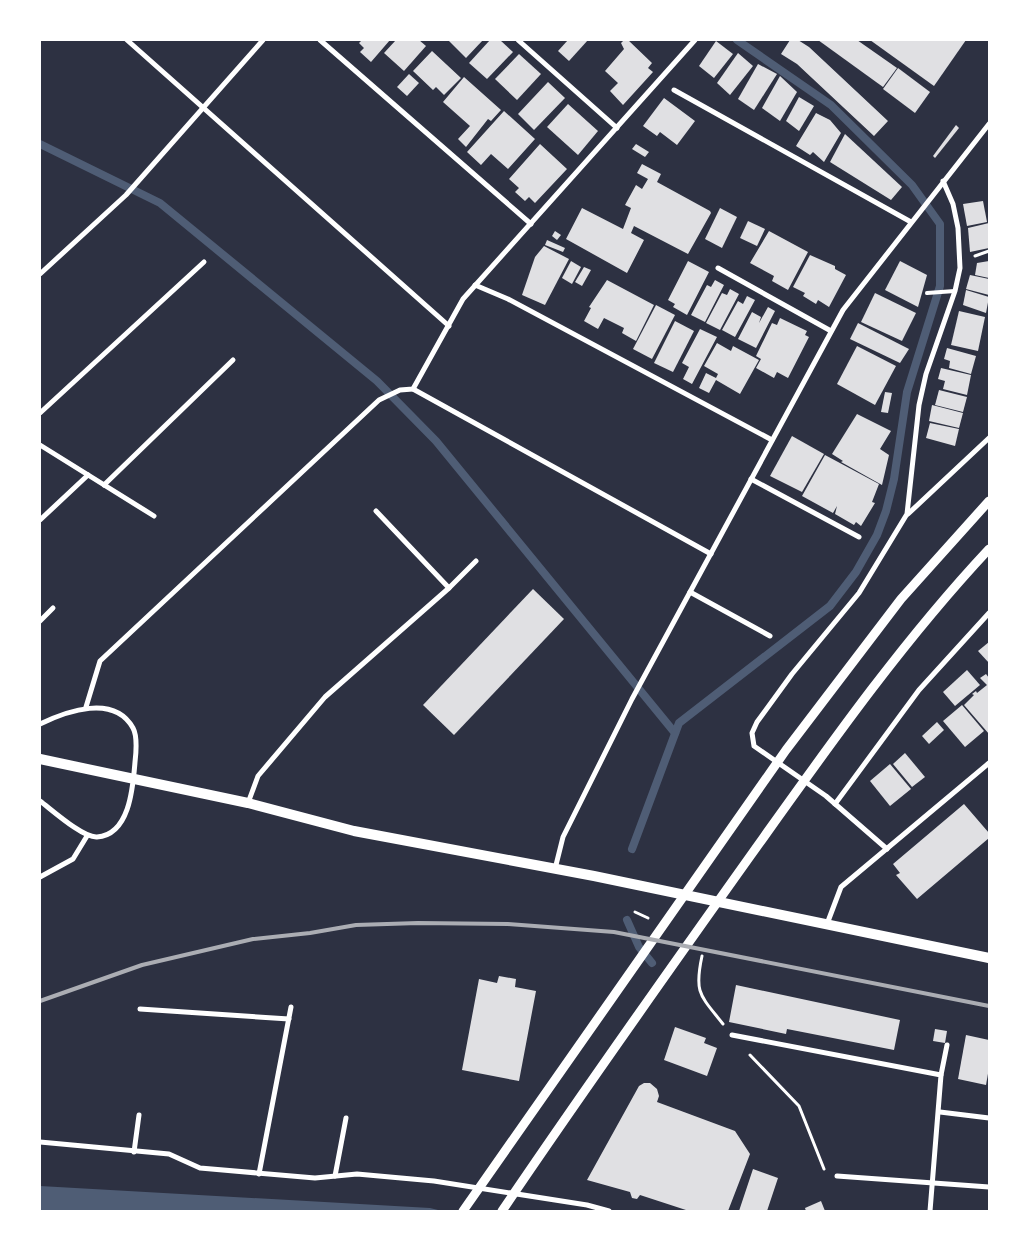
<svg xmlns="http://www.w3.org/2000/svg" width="1029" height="1251" viewBox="0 0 1029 1251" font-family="'Work Sans',sans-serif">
<rect width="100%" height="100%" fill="#2d3142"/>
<path fill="#4f5d75" d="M40 1186 430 1208 442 1211H40Z"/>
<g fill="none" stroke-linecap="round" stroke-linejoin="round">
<g stroke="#4f5d75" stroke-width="8">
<path d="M40 144 160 203 377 381 436 441 675 733"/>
<path d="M632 849 679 723 830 606 856 572 877 535 886 511 894 479 907 392 940 286V224L912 185 831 105 737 40"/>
<path d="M627 920 639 947 652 963"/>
</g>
</g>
<g fill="#e0e0e3">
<path d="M362 40H390L371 62 360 52 364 48 359 43Z"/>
<path d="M396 40H419L426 46 404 71 384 53Z"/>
<path d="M448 40H483L466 58Z"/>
<path d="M490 40H500L513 52 487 79 469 63Z"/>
<path d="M568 40H588L569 61 558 51Z"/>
<path d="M624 40H628L652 63 648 68 653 72 623 105 610 91 618 83 605 71 624 49 621 43Z"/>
<path d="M790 40H798L809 47 888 121 874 136 797 64 781 54Z"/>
<path d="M818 40H857L897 68 883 87Z"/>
<path d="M870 40H966L934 86Z"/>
<path d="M716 41 733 54 714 78 699 66Z"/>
<path d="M432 51 461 78 444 95 436 87 433 90 413 71Z"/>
<path d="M738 53 753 66 730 95 717 83Z"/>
<path d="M519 54 541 74 517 100 495 79Z"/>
<path d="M758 64 777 74 754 110 738 99Z"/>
<path d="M898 68 930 92 915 113 883 89Z"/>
<path d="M409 74 419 83 407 96 397 87Z"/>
<path d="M780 76 797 92 780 121 762 108Z"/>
<path d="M464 77 501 110 491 121 488 119 466 147 458 139 470 126 443 102Z"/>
<path d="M548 82 565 98 534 130 518 114Z"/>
<path d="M799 97 814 106 799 131 786 121Z"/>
<path d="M664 98 695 121 677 145 660 132 657 136 643 126Z"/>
<path d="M568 104 598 131 578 155 547 127Z"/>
<path d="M504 111 535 139 508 169 491 154 481 165 467 152Z"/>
<path d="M816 113 830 120 841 133 824 162 813 152 810 155 796 146Z"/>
<path d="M956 125 959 128 935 158 933 156Z"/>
<path d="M845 134 902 187 891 200 830 162Z"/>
<path d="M540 144 567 169 535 203 529 197 525 201 515 192 519 188 509 179Z"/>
<path d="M636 144 649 152 645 157 632 149Z"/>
<path d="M642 164 661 174 657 182 710 211 711 213 688 254 634 226 631 233 644 240 627 273 566 239 582 208 623 229 631 208 625 205 636 185 642 189 648 179 637 173Z"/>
<path d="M983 201 987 222 967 226 963 204Z"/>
<path d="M720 208 737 217 722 248 705 239Z"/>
<path d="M748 221 765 229 757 246 740 238Z"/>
<path d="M989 223V248L970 252 968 228Z"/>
<path d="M555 231 561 235 557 240 552 236Z"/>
<path d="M769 231 808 252 788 290 772 281 774 276 750 263Z"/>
<path d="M547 240 565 248 563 252 545 245Z"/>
<path d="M544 246 569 259 545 305 522 295 535 257Z"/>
<path d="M810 255 835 266V269L846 275 829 307 818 300 816 304 803 296 805 293 793 287Z"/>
<path d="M571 261 581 267 572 284 562 278Z"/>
<path d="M688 261 709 272 687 315 673 307 675 304 668 300Z"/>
<path d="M900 261 927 275 918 307 885 290Z"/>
<path d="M989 261V278L975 275 977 263Z"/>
<path d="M584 267 591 270 582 286 575 282Z"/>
<path d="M970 275 989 279V295L966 289Z"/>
<path d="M607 280 654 305 636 341 622 333 624 328 604 318 598 329 584 321 591 308 589 307Z"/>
<path d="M715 280 724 285 705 322 691 315 707 285 711 287Z"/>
<path d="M730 289 739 294 720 330 706 323 722 293 727 295Z"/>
<path d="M966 290 989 297 986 313 963 305Z"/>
<path d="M875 293 916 313 902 341 861 322Z"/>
<path d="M747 296 755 300 735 337 722 330 738 301 743 304Z"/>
<path d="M656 305 675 315 652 359 633 349Z"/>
<path d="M768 307 775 311 756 348 738 339 752 312 761 317 759 323Z"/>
<path d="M959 311 985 317 978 351 951 345Z"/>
<path d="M780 318 807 331 805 335 809 337 788 378 777 372 774 378 756 368 761 359 756 356 772 323 777 325Z"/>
<path d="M675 321 694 331 673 372 654 363Z"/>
<path d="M858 323 909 349 900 363 850 339Z"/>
<path d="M700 329 717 337 692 384 683 379 689 367 682 363Z"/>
<path d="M717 343 731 351 733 346 759 360 740 394 716 380 709 393 699 388 706 373 716 378 718 374 704 366Z"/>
<path d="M857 346 896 366 875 405 837 384Z"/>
<path d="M947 348 976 356 971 374 949 368 950 361 944 359Z"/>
<path d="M941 368 971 375 967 395 943 389 945 381 938 379Z"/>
<path d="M939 390 967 397 963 412 935 405Z"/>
<path d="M885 392 892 393 888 413 881 412Z"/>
<path d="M932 405 963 413 959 428 929 421Z"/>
<path d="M857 414 891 431 880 449 889 455 882 485 841 462 843 461 832 454Z"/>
<path d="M930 423 959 429 955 446 926 438Z"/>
<path d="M792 436 824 454 802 492 770 476Z"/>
<path d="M825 455 879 484 872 502 875 503 861 526 856 522 854 525 835 514 837 506 833 513 802 496Z"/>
<path d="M533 589 564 619 454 735 423 705Z"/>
<path d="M989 642V663L978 651Z"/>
<path d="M967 670 980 685 955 706 943 692Z"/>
<path d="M986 674 989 678V734L964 705 974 695 972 694 976 691 977 693 987 685 980 678Z"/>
<path d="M962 705 984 731 965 747 943 721Z"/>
<path d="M937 722 944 730 929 744 922 736Z"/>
<path d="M905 753 925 777 912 787 893 764Z"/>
<path d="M890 764 911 789 890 806 870 781Z"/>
<path d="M964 804 989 833V838L917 899 896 875 900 873 893 864Z"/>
<path d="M499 976 516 979 515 987 536 991 519 1081 462 1070 479 979 497 983Z"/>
<path d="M736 985 900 1020 894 1050 787 1029 786 1034 729 1022Z"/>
<path d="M675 1027 706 1038 704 1043 717 1048 707 1076 664 1060Z"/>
<path d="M935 1029 947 1031 945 1043 933 1041Z"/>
<path d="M966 1035 989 1040V1068L986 1085 958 1079Z"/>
<path d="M644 1083H650L657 1089 659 1096 657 1102 735 1131 750 1154 728 1211H689L640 1195 637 1199 632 1198 630 1192 587 1180 639 1086Z"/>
<path d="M753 1169 778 1178 767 1211H739Z"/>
<path d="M821 1201 825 1211H806L805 1208Z"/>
</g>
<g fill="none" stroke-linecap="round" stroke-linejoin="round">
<g stroke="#fff" stroke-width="3">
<path d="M975 256 989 251"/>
<path d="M635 912 648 918"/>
<path d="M702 956C694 993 700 995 723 1024"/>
<path d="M750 1055 799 1106 824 1169"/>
</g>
<path stroke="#fff" stroke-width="4" d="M927 293 955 291"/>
<g stroke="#fff" stroke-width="5">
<path d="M127 40 449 326"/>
<path d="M320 40 531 224"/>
<path d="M518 40 617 128"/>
<path d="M674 90 911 222"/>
<path d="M718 268 831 331"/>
<path d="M40 274 126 195 263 40"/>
<path d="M475 285 508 299 772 440"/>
<path d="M413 389 711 554"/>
<path d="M40 413 204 262"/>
<path d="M40 445 154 516"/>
<path d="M751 479 859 537"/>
<path d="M104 485 233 360"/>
<path d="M376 511 449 588"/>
<path d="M908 514 989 438"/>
<path d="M40 520 88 475"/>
<path d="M690 592 770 636"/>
<path d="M40 621 53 608"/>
<path d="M86 707 100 661 379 400 400 390 413 389 463 299 695 40"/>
<path d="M40 724C67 711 114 694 133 728 138 737 136 753 135 762 133 786 130 835 97 837 83 838 52 810 40 801"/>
<path d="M248 803 258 776 325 697 449 588 476 561"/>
<path d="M835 804 919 690 989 613"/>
<path d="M887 849 826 796 754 746 752 733 757 722 792 674 859 593 907 514 919 405 926 374 955 291 960 268 958 228 953 204 943 181"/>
<path d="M555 869 563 837 632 699 843 310 989 124"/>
<path d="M40 877 73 859 87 836"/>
<path d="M827 924 841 887 989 763"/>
<path d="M140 1009 289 1019"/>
<path d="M732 1035 941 1075 930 1211"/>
<path d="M941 1075 947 1045"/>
<path d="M940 1112 989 1118"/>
<path d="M40 1142 169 1154 200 1168 315 1178 357 1174 434 1181 587 1205 609 1211"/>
<path d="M134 1152 139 1115"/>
<path d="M259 1174 291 1007"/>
<path d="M335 1176 346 1118"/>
<path d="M837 1176 989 1187"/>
</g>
<g stroke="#fff" stroke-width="9">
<path d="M463 1211 786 750 901 599 989 501"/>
<path d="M502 1211C583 1091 667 973 751 855 826 750 901 643 989 549"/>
</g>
<path stroke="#fff" stroke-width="10" d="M40 759 248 803 354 831 594 876 989 958"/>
<path stroke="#abadb3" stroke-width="4" d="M40 1001 142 965 253 939 310 933 356 925 418 923 508 924 614 932 989 1006"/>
</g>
<rect width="1029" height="1251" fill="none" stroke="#ffffff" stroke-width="82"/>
</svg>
